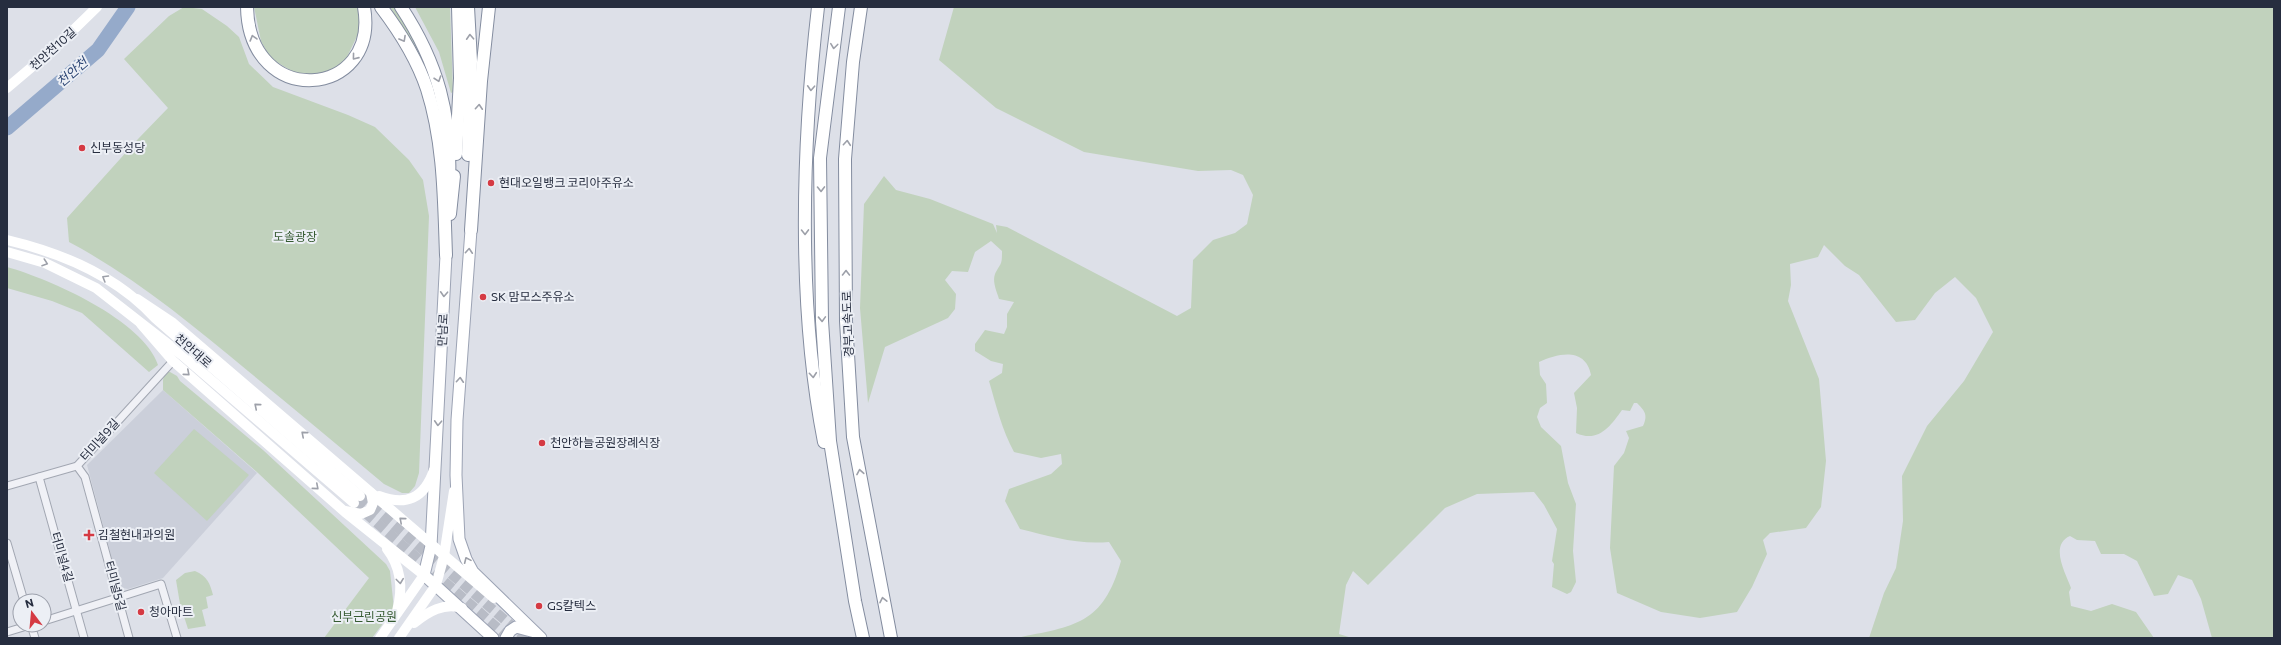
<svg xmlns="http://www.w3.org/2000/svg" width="2281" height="645" viewBox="0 0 2281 645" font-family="Commissioner,'Noto Sans KR',sans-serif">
<rect width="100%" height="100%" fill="#dde0e8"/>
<path fill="#cbcfda" d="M163 390 257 473 163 578 128 589 123 588 119 585 87 465Z"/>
<g fill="#c1d2bd">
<path d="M184 7 202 9 227 26 239 37 249 64 273 87 348 115 375 127 409 160 423 180 429 216 419 473 415 486 409 493H402L384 484C339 446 294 409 248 371 191 324 135 277 69 242L67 218 138 139 168 108 124 59 169 16Z"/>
<path d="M254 7H361L362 26 346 59 331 72 313 75 295 73 270 58 261 41Z"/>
<path d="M390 7H395L424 60 421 59Z"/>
<path d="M415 7H450L453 92 451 93 439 52Z"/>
<path d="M954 7H2274V638H2212L2201 599 2192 580 2178 575 2168 594 2154 596 2137 561 2124 554H2101L2095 541 2077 540 2070 536C2049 545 2066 574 2071 588L2069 592 2071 606 2091 611 2112 604 2136 612 2154 638H1869L1884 593 1896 568 1903 521 1902 476 1927 426 1964 381 1993 332 1976 298 1955 277 1935 293 1915 320 1896 322 1859 275 1845 266 1824 245 1818 257 1790 264 1791 285 1788 301 1819 379 1826 461 1821 507 1806 528 1770 533 1763 540 1767 554 1752 587 1737 612 1700 618 1661 612 1617 593 1610 548 1614 466 1624 453 1629 438 1626 431 1643 426C1648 415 1645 411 1637 403H1634L1630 411 1622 410C1610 427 1598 443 1576 433L1577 408 1574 393 1591 375C1586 348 1560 352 1539 362L1540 375 1546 384 1547 403 1540 408 1537 417 1541 427 1561 446 1568 483 1576 504 1573 551 1576 582 1571 592 1567 594 1552 587 1554 564 1552 561 1557 529 1544 505 1534 492 1477 494 1445 508 1368 585 1353 571 1346 585 1339 634 1352 638H1016C1075 626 1103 625 1121 561L1109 542C1078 545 1049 536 1020 529L1005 501 1009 489 1051 474 1062 464 1061 454 1041 458 1014 452C1002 430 996 405 989 381L1002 373 1003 364 991 361 975 351V344L985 330 1004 334 1007 327V314L1014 302 999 299C997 292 992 282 995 274 1001 262 1002 266 1002 251L991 241 975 252 968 272 952 271 945 280 956 294 955 309 948 318 885 347 868 403 860 308 864 204 884 176 896 190 930 199 993 224 997 233 996 225 1007 227 1177 316 1191 308 1193 260 1213 240 1235 233 1247 224 1253 195 1243 175 1231 170 1198 171 1084 152 996 108 939 60Z"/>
<path d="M7 267C50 279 143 320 158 365L149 372 82 313 52 301 7 288Z"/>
<path d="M165 372H170L177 376 180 381 263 450 386 564 390 571 394 609 372 638H324L369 578 258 473 163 390V380Z"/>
<path d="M194 429 249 475 207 521 154 473Z"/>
<path d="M195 571C207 576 210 583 213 595L206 597 208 608 202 610 206 626 188 629 180 604 176 580 185 573Z"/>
</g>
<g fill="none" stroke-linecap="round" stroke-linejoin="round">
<path stroke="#95aaca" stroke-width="15" d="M7 128 98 50 128 7"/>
<g stroke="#b8bcc6" stroke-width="10" stroke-dasharray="10 5" stroke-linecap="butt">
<path d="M360 496 526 638"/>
<path d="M354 503 509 638"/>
</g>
<defs>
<g id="street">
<path d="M77 466 85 477 129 638"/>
<path d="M39 477 84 638"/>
<path d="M7 486 77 466 173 361"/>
<path d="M7 543 24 601"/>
<path d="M44 621 161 584 177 638"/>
<path d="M31 625 35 638"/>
<path d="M7 632 30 625"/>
</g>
<g id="primary">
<path d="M471 230 457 420 456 475 459 539 466 559 473 572 541 638"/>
<path d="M446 255 431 546 424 575 493 638"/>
<path d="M506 638 510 631 516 627 531 631"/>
</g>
<g id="highway">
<path d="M247 7C249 110 380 99 364 7"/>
<path d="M381 7C400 32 417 59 427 89 444 142 444 200 446 255"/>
<path d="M401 7C438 63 452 116 449 183"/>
<path d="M468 7 471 61 468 155"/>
<path d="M818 7C802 145 797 305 824 442"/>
<path d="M839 7 820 158 822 321 830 441 855 601 863 638"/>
<path d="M861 7 853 62 845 159 846 321 853 437 891 638"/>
<path d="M456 154 460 78 458 7"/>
<path d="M450 214 454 176"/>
<path d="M471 230 481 81 489 7"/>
</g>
</defs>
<use href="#street" stroke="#a2a7b2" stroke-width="9"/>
<use href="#primary" stroke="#9ca3b4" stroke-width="13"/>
<use href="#highway" stroke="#838c9f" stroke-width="14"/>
<use href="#street" stroke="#f0f1f6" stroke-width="7"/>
<g stroke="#fff" stroke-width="10">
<path d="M7 88 59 44 97 7"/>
<path d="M7 240C62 253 116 275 155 318L360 496"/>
<path d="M7 252 45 263 96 288 182 355 354 503"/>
<path d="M137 299 173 323 494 598"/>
<path d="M141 324 173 361 345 512 424 575 380 638"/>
<path d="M379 496C406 506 424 499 434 470"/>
<path d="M345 511 361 514 370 510 373 503 371 493"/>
<path d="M387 549C401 567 403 589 397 611"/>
<path d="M414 623C428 612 444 602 462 608"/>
<path d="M399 638 436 585 444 556 454 491"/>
</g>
<use href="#primary" stroke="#fff" stroke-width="11"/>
<use href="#highway" stroke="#fff" stroke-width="12"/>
</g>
<defs><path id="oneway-chevron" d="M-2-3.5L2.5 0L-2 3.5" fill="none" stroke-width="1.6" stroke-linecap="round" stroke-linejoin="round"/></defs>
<g stroke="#9da0a9">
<use href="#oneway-chevron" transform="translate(470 37) rotate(-93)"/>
<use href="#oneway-chevron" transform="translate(253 38) rotate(-106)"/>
<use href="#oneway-chevron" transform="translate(403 39) rotate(61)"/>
<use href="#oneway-chevron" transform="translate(834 46) rotate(97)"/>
<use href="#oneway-chevron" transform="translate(355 57) rotate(129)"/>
<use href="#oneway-chevron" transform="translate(438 79) rotate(71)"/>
<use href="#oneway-chevron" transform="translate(811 88) rotate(93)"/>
<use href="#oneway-chevron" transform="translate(479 107) rotate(-86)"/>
<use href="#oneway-chevron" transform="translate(847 143) rotate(-85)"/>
<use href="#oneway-chevron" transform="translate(821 189) rotate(89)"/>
<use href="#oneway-chevron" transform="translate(805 232) rotate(89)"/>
<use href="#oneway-chevron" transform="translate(469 251) rotate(-86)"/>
<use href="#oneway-chevron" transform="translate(45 263) rotate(19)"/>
<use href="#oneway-chevron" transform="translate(846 273) rotate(-90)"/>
<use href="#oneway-chevron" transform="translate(105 278) rotate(-149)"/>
<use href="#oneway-chevron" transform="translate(444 294) rotate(93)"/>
<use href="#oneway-chevron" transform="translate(822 319) rotate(88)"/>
<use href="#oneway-chevron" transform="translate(187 373) rotate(41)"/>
<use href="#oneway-chevron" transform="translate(813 375) rotate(85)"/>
<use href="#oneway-chevron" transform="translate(460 380) rotate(-86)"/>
<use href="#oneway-chevron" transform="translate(257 406) rotate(-140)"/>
<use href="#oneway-chevron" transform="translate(438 423) rotate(93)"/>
<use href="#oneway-chevron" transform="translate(304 434) rotate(-139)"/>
<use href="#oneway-chevron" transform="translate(860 472) rotate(-100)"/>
<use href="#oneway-chevron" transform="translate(316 487) rotate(41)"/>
<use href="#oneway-chevron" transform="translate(402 520) rotate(-139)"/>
<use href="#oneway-chevron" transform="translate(467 560) rotate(-114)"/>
<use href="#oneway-chevron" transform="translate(400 581) rotate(83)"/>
<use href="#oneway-chevron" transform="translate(883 600) rotate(-102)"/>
</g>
<g fill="#d53a43" stroke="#eceff5" stroke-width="1.5">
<circle cx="82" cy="148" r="4"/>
<circle cx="491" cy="183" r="4"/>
<circle cx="483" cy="297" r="4"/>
<circle cx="542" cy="443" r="4"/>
<path d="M87 529h4v4h4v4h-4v4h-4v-4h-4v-4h4z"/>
<circle cx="539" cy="606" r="4"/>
<circle cx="141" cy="612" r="4"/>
</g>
<g text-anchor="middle" stroke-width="4" stroke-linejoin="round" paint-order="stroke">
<g font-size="12" fill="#262d3f" stroke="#eceff5">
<text transform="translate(53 49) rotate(-42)" y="4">천안천10길</text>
<text transform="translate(848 324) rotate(-92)" y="4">경부고속도로</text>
<text transform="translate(443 330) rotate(-87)" y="4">만남로</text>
<text transform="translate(193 351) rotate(41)" y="4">천안대로</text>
<text transform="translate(100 440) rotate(-48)" y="4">터미널9길</text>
<text transform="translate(62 557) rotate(74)" y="4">터미널4길</text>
<text transform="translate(115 586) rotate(75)" y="4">터미널5길</text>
</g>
<g font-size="12" fill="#262d3f" stroke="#eceff5" text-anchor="start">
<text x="90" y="152">신부동성당</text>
<text x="499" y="187">현대오일뱅크 코리아주유소</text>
<text x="491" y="301">SK 맘모스주유소</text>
<text x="550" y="447">천안하늘공원장례식장</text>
<text x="98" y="539">김철현내과의원</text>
<text x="547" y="610">GS칼텍스</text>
<text x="149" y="616">청아마트</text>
</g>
<g font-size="12" fill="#365b32" stroke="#eceff5">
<text x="295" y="241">도솔광장</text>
<text x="364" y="621">신부근린공원</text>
</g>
<g font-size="13" font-style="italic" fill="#2e4775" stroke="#eceff5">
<text transform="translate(72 72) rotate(-41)" y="5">천안천</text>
</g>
</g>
<rect width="2281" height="645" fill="none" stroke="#262d3f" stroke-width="16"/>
<g transform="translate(32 613) rotate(344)"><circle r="19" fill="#eceff5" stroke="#9da1ac"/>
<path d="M0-3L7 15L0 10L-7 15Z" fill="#d53a43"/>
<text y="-6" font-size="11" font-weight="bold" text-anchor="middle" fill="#262d3f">N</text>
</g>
</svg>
